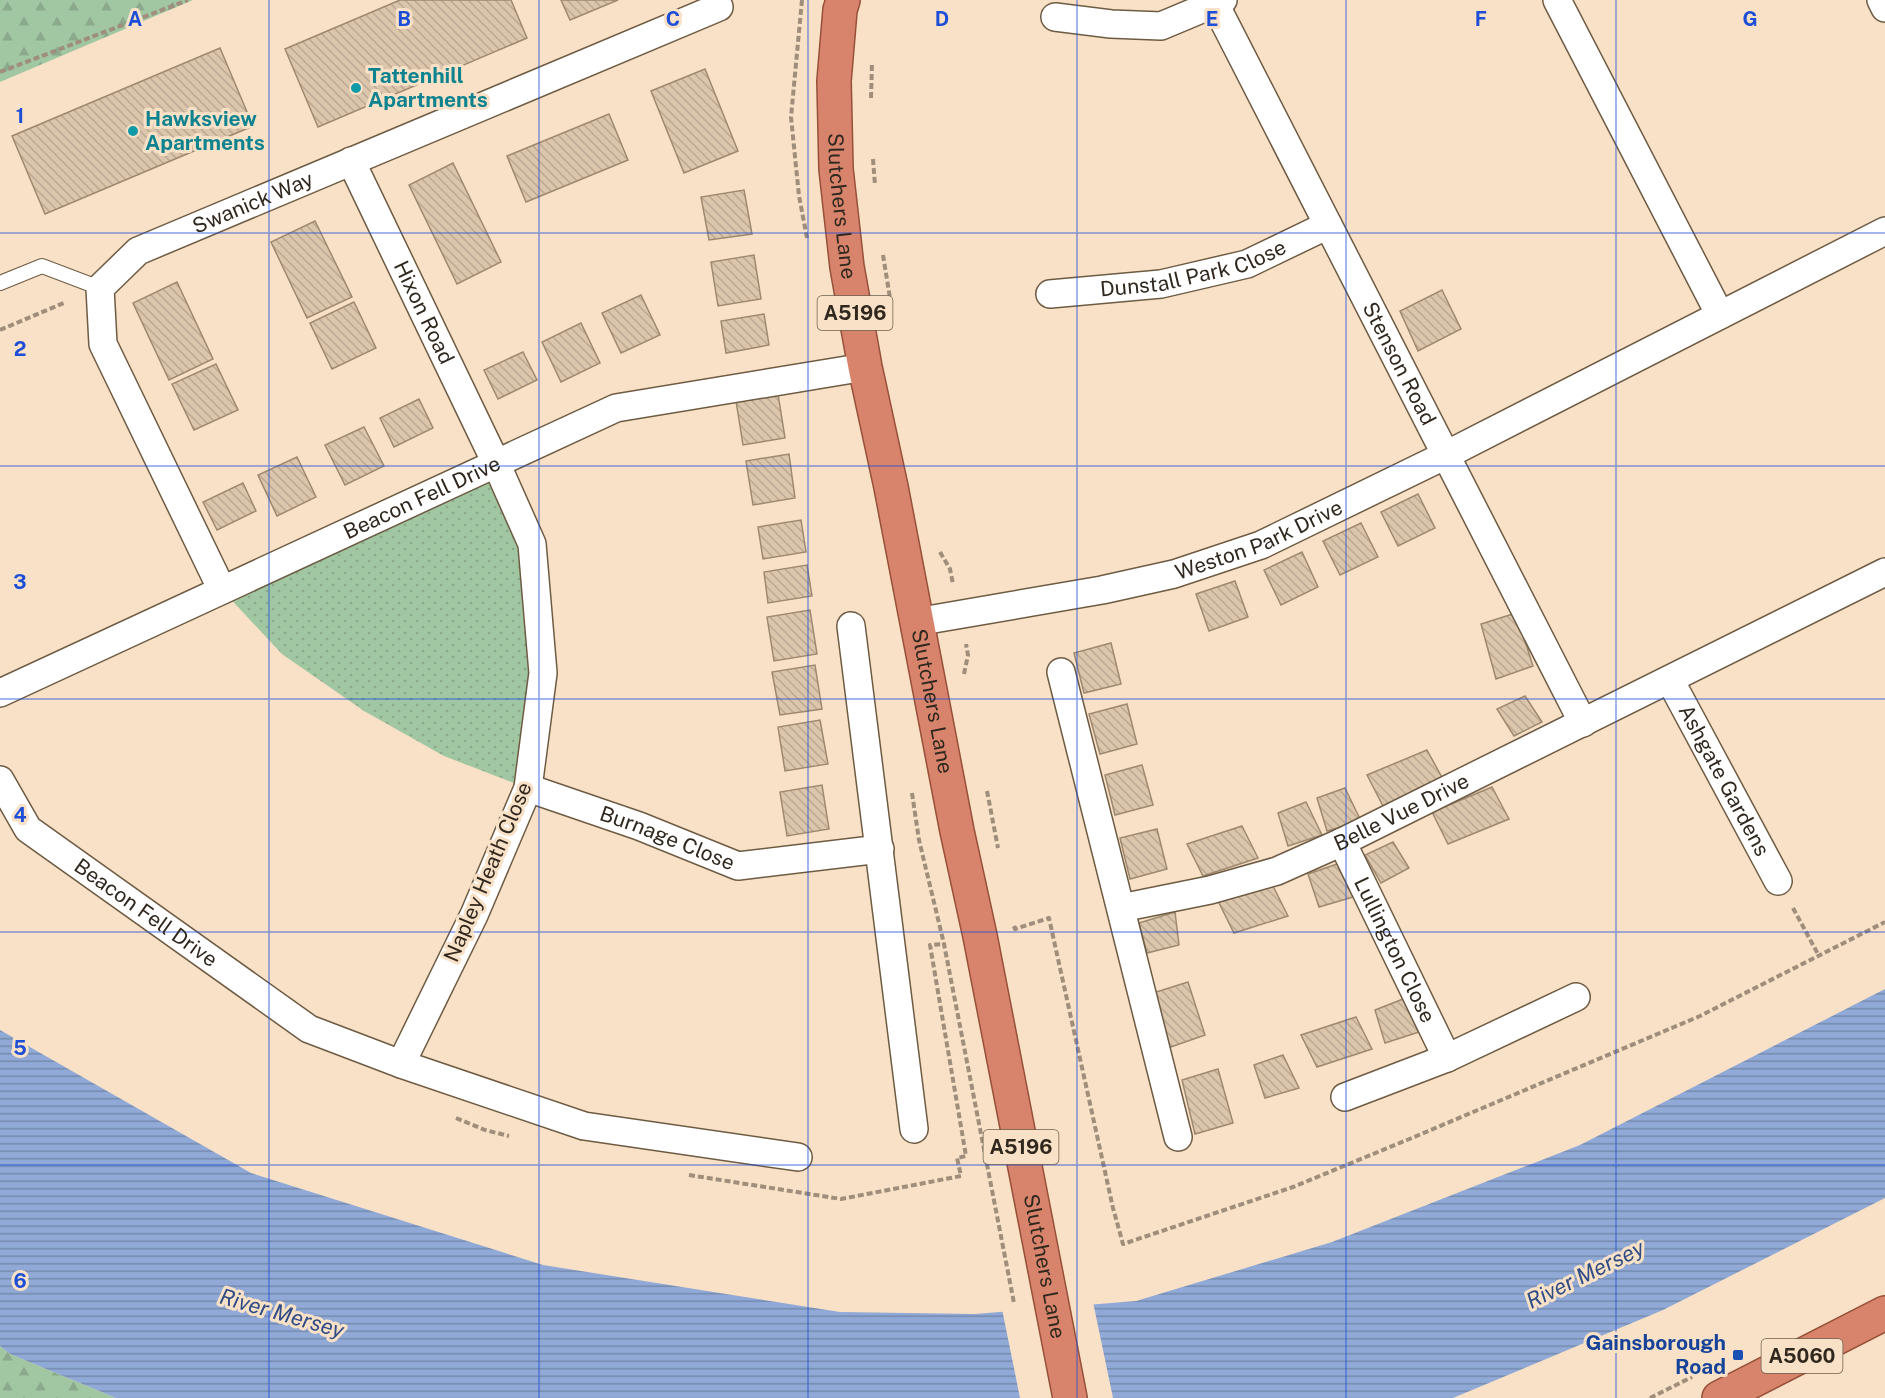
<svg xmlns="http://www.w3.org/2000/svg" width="1885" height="1398" viewBox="0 0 1885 1398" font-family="'Public Sans',sans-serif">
<defs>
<pattern id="grass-dots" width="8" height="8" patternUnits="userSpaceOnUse" patternTransform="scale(1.5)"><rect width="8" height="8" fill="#a0c6a2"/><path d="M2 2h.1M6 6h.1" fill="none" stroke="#8aaa8b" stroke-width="1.8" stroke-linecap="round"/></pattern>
<pattern id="forest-firs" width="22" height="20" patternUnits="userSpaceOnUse" patternTransform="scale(1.5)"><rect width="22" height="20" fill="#a0c6a2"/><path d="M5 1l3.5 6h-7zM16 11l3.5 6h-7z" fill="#8aaa8b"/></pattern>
<pattern id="water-rules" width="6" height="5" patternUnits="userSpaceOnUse" patternTransform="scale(1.5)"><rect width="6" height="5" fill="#90a9d6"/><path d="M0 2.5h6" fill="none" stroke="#768aad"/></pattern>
<pattern id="building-back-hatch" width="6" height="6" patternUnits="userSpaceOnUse" patternTransform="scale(1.5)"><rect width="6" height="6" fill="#dbc5ab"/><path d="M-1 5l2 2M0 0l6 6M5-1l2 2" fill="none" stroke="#bca993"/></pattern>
</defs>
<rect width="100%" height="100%" fill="#f8e1c6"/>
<path fill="url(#grass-dots)" d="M496 464 532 544 542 672 527 788 444 756 364 711 282 654 223 591Z"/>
<g fill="url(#forest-firs)">
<path d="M0 0H193L0 82Z"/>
<path d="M0 1346 10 1354 116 1398H0Z"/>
</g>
<path fill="url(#water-rules)" d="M1885 989V1198L1663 1310 1453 1398H116L10 1354 0 1346V1030L251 1173 543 1265 840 1312 975 1314 1136 1301 1332 1242 1580 1145Z"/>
<path fill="#f8e1c6" d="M1093 1302 1113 1398H1020L1002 1309Z"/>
<g fill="url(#building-back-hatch)" stroke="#9e8970" stroke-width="1.5">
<path d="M400 0H511L527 38 318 127 285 49Z"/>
<path d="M561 0H618L570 20Z"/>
<path d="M220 48 253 126 45 214 12 136Z"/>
<path d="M705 69 738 151 684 173 651 91Z"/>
<path d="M609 114 628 160 526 202 507 156Z"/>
<path d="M453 163 501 262 457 284 409 185Z"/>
<path d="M744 190 752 234 709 240 701 197Z"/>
<path d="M315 221 352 297 307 318 271 242Z"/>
<path d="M754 255 761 299 718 306 711 262Z"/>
<path d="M177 282 213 359 169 380 133 303Z"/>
<path d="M1442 290 1461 329 1418 351 1400 311Z"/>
<path d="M641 295 660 335 621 353 602 313Z"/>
<path d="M354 302 376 348 332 369 310 323Z"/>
<path d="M764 314 769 345 726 353 721 321Z"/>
<path d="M581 323 600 363 561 382 542 342Z"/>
<path d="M523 352 537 380 498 399 484 370Z"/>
<path d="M216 364 238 410 194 430 172 384Z"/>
<path d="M778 394 785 438 743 445 736 401Z"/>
<path d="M419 399 433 428 394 447 380 418Z"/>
<path d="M364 427 384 466 345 485 325 445Z"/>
<path d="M789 454 795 498 753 505 746 461Z"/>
<path d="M297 457 316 497 277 516 258 475Z"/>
<path d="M243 483 256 511 217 530 203 502Z"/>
<path d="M1418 494 1435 528 1398 546 1381 512Z"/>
<path d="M801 520 806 552 763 559 758 527Z"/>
<path d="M1361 523 1378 557 1340 575 1323 541Z"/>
<path d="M1302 552 1318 587 1281 605 1264 570Z"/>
<path d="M807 565 812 596 768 603 764 572Z"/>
<path d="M1235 581 1248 617 1209 631 1196 594Z"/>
<path d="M810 610 817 654 774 661 767 617Z"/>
<path d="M1516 613 1533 666 1496 679 1481 624Z"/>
<path d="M1111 643 1121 684 1084 693 1074 653Z"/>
<path d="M815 665 822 709 780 715 772 672Z"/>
<path d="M1525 696 1542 722 1514 736 1497 709Z"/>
<path d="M1127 704 1137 744 1100 754 1089 714Z"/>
<path d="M820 720 828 764 785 771 778 727Z"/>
<path d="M1427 750 1444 781 1383 806 1367 775Z"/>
<path d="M1142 765 1153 805 1115 815 1105 775Z"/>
<path d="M822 785 829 829 787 836 780 792Z"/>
<path d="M1492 787 1509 819 1448 844 1432 812Z"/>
<path d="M1345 788 1361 821 1327 831 1317 798Z"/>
<path d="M1306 802 1322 835 1288 846 1278 813Z"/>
<path d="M1242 826 1258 858 1203 876 1187 844Z"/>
<path d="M1157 829 1167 869 1130 879 1120 838Z"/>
<path d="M1393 842 1409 868 1381 883 1365 855Z"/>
<path d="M1337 864 1353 897 1319 907 1308 874Z"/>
<path d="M1272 884 1288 916 1234 933 1218 901Z"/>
<path d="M1175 912 1179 945 1147 953 1139 923Z"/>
<path d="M1188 982 1205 1035 1168 1048 1153 993Z"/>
<path d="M1403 999 1419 1032 1385 1043 1375 1010Z"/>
<path d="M1356 1017 1372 1049 1317 1067 1301 1035Z"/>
<path d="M1283 1055 1299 1088 1265 1098 1254 1065Z"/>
<path d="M1218 1069 1233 1123 1195 1134 1182 1080Z"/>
</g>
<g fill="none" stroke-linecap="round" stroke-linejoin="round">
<defs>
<path id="service" d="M0 283 42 266 100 288"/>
<g id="minor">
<path d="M1557 0 1720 315"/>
<path d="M1881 0 1885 8"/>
<path id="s1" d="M1215 4 1583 723"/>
<path d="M1055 17 1111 24 1161 26 1223 0"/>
<path id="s2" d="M351 161 496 463 532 544 543 673 528 788 474 915 401 1064"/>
<path id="s3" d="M1050 294 1161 284 1247 264 1328 225"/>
<path id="s4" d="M222 590 103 344 100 288 138 251 719 7"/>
<path id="s5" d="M916 622 1102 590 1174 574 1261 545 1446 455 1885 231"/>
<path d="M851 626 914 1129"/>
<path d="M1061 672 1178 1137"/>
<path id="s6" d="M1670 680 1778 881"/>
<path id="s7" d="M0 693 616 408 865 367"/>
<path id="s8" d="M0 780 28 829 309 1029 401 1064 584 1126 798 1157"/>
<path id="s9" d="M528 788 639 826 738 866 880 849"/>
<path id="s10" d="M1342 842 1447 1058"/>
<path id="s11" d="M1121 908 1210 890 1277 871 1342 842 1885 572"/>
<path d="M1345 1097 1447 1058 1576 997"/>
</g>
<g id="trunk">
<path id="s12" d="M843 0 840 10 834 81 836 169 847 267 865 367 891 487 957 831 980 936 1070 1398"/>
<path d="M1719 1398 1885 1313"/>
</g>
</defs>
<use href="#service" stroke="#6e5b43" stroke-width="16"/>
<use href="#minor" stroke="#6e5b43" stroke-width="30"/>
<use href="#trunk" stroke="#975039" stroke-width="36"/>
<g stroke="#9e8e7b" stroke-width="4" stroke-dasharray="6 3" stroke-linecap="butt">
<path d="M802 0 791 117 799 196 807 238"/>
<path d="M0 72 188 0"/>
<path d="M871 98 872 63"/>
<path d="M873 159 875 185"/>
<path d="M883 255 890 298"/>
<path d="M0 330 66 302"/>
<path d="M940 552 950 569 953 584"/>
<path d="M964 674 968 655 966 644"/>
<path d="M987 791 998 848"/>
<path d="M912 793 919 840 944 944 1014 1303"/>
<path d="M1793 908 1819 956"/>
<path d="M1014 926 1015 929 1049 918 1113 1208 1123 1244 1293 1187 1407 1140 1700 1016 1885 922"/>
<path d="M456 1118 485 1130 509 1136"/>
<path d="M689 1175 841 1199 961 1176 957 1158 966 1156 930 945 944 944"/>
<path d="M1650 1398 1692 1377"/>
</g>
<use href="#service" stroke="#fff" stroke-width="14"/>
<use href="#minor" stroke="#fff" stroke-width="27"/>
<use href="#trunk" stroke="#d8846c" stroke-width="33"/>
</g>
<path fill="none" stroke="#1d4ed8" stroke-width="1.5" stroke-opacity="0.55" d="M269 0V1398M539 0V1398M808 0V1398M1077 0V1398M1346 0V1398M1616 0V1398M0 233H1885M0 466H1885M0 699H1885M0 932H1885M0 1165H1885"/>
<g fill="#0f9aa8" stroke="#f8e1c6" stroke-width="2">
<circle cx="356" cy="88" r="6"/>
<circle cx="133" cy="131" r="6"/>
</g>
<rect fill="#1a4fb4" stroke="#f8e1c6" stroke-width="2" x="1732" y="1349" width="12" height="12" rx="3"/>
<g text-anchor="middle" stroke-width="6" stroke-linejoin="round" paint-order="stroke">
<g fill="#f8e1c6" stroke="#6c6050" stroke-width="1.5">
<rect x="817.5" y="296" width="75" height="34" rx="4.5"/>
<rect x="983.5" y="1130" width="75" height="34" rx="4.5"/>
<rect x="1761.5" y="1339" width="81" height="34" rx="4.5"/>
</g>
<g font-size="20" font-weight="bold" fill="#30281e">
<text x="855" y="320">A5196</text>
<text x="1021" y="1154">A5196</text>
<text x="1802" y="1363">A5060</text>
</g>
<g font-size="21" font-weight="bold" fill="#0d838f" stroke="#f8e1c6" text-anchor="start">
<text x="368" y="83">Tattenhill<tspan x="368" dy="24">Apartments</tspan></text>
<text x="145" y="126">Hawksview<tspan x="145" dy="24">Apartments</tspan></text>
</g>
<g font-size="21" fill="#30281e" stroke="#f8e1c6">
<text dy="7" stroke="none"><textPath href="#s4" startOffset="507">Swanick Way</textPath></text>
<text dy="7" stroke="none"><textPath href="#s12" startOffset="207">Slutchers Lane</textPath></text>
<text dy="7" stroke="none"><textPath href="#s3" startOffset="146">Dunstall Park Close</textPath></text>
<text dy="7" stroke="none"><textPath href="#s2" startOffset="168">Hixon Road</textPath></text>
<text dy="7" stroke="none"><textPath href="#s1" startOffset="404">Stenson Road</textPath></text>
<text dy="7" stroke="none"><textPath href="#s7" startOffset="465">Beacon Fell Drive</textPath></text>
<text dy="7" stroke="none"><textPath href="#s5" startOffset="354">Weston Park Drive</textPath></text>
<text dy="7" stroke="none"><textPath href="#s12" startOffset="711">Slutchers Lane</textPath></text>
<text dy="7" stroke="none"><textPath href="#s6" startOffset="114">Ashgate Gardens</textPath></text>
<text dy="7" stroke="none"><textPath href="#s11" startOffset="298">Belle Vue Drive</textPath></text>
<text dy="7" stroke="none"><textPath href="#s9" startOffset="148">Burnage Close</textPath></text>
<text transform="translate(488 872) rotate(-67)" y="7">Napley Heath Close</text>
<text dy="7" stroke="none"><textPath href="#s8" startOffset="201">Beacon Fell Drive</textPath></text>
<text dy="7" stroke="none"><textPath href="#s10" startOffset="120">Lullington Close</textPath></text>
<text dy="7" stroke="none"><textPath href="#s12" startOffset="1287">Slutchers Lane</textPath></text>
</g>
<g font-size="21" font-weight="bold" fill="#164399" stroke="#f8e1c6" text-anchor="end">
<text x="1726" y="1350">Gainsborough<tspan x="1726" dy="24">Road</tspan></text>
</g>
<g font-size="22" font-style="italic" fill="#2e4c85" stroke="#f8e1c6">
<text transform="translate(1585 1274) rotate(-26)" y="8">River Mersey</text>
<text transform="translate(282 1313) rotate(16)" y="8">River Mersey</text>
</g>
</g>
<g font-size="20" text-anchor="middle" font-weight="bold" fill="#1d4ed8" stroke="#f8e1c6" stroke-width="6" stroke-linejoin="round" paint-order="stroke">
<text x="135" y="26">A</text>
<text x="404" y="26">B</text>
<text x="673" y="26">C</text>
<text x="942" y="26">D</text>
<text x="1212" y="26">E</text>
<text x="1481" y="26">F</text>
<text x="1750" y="26">G</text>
<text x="20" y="123">1</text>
<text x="20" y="356">2</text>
<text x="20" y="589">3</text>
<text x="20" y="822">4</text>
<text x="20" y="1055">5</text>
<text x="20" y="1288">6</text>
</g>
</svg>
